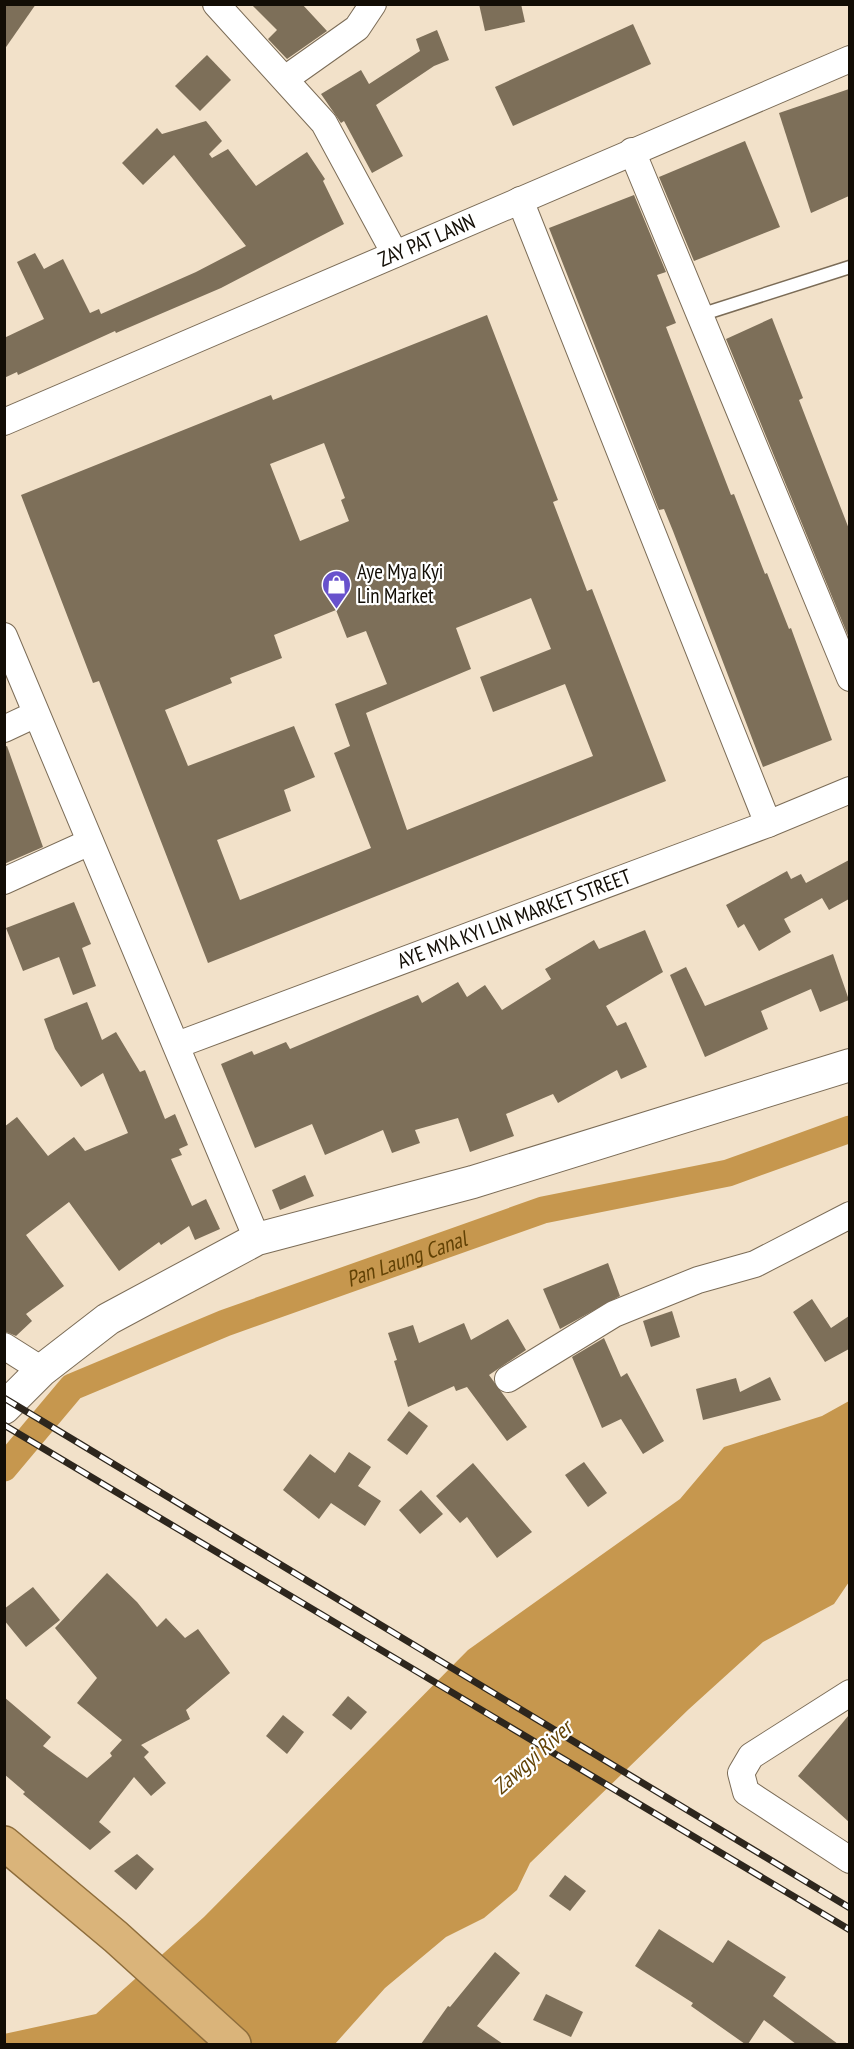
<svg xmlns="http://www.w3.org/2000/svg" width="854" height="2049" viewBox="0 0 854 2049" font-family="'PT Sans Narrow',sans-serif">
<rect width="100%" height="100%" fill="#f2e1c9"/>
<path fill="#c6974e" d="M849 1401V1582L834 1604 763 1642 689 1709 530 1863 517 1890 484 1918 446 1937 385 1988 335 2044H5L4 2034 96 2014 204 1917 468 1650 680 1499 724 1447 822 1416Z"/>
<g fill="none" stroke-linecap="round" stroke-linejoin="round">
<path stroke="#c6974e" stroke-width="27" id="s1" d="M4 1468 72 1387 225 1323 543 1210 728 1173 850 1129"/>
</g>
<g fill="#7d6f59" fill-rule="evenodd">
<path d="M4 4H36L4 50Z"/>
<path d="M251 4H302L327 31 287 59 268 39 277 30Z"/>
<path d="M479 4H521L525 22 485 31Z"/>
<path d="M633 24 651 64 513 126 495 87Z"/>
<path d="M437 30 449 60 434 66 376 105 403 156 372 173 344 121 341 123 321 94 361 70 369 84 420 51 416 39Z"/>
<path d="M207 55 231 80 200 111 175 86Z"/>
<path d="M849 89V196L811 213 779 113Z"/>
<path d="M206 121 222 141 209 154 212 158 228 149 256 186 307 152 325 179 323 181 344 224 221 288 116 333 115 331 18 375 17 372 4 378V338L44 319 17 262 35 253 44 269 63 259 90 313 99 309 101 314 196 272 246 246 174 155 143 185 122 163 157 128 162 134Z"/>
<path d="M745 141 780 227 694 261 659 177Z"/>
<path d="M634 195 666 272 657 275 676 323 666 327 731 495 734 494 765 574 767 573 789 629 791 628 832 740 763 767 673 531 664 509 659 510 549 228Z"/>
<path d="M487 315 558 500 553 502 587 591 592 589 666 781 208 963 99 681 93 683 21 495 271 395 273 400ZM324 443 345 498 341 500 349 521 300 541 270 464ZM531 598 551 649 480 677 493 712 565 684 593 756 407 830 366 713 471 669 456 628ZM336 610 347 638 366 631 387 684 335 704 350 746 334 753 371 848 240 900 217 840 291 811 284 790 315 777 294 726 188 766 165 710 232 683 230 678 282 658 274 635Z"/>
<path d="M772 318 803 398 799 400 849 529V638L726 339Z"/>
<path d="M7 746 43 847 4 864V747Z"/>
<path d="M849 860V899L829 910 822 898 784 919 791 932 759 951 744 924 738 928 726 905 787 871 791 879 801 874 806 883Z"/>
<path d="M74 902 91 944 82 948 96 986 73 995 59 957 23 971 6 928Z"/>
<path d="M645 930 663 972 606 1006 617 1026 626 1022 647 1067 621 1079 617 1070 558 1103 553 1094 506 1114 514 1136 470 1152 458 1118 415 1130 420 1143 392 1153 383 1130 325 1155 312 1124 255 1148 221 1064 252 1051 254 1055 286 1042 290 1049 418 995 422 1003 458 982 467 997 485 985 502 1010 551 979 545 969 594 940 599 949Z"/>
<path d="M833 954 849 1000 820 1012 811 989 761 1011 768 1029 705 1057 670 975 686 967 705 1006Z"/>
<path d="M87 1002 102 1040 116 1032 140 1072 145 1070 165 1119 175 1114 188 1145 179 1149 182 1155 171 1159 192 1206 206 1199 220 1229 195 1240 189 1226 161 1245 159 1242 119 1271 69 1202 26 1235 64 1286 26 1314 32 1321 16 1336 4 1331V1127L17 1117 48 1156 74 1137 85 1151 128 1133 103 1073 81 1087 55 1049 44 1019Z"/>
<path d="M305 1175 314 1196 280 1210 272 1190Z"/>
<path d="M608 1263 620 1296 560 1329 543 1289Z"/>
<path d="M812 1299 831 1328 849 1316V1349L825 1362 793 1312Z"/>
<path d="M672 1311 680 1337 651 1347 643 1321Z"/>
<path d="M508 1319 526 1350 489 1375 527 1427 507 1441 467 1387 456 1391 454 1386 408 1407 394 1361 397 1360 388 1333 413 1325 419 1343 464 1323 471 1340Z"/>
<path d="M604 1338 621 1377 627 1373 664 1441 643 1454 621 1419 602 1428 572 1357Z"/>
<path d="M770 1377 781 1400 703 1420 696 1389 736 1378 740 1392Z"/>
<path d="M409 1411 428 1426 407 1455 387 1440Z"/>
<path d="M349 1452 371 1467 358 1486 381 1501 365 1526 331 1503 319 1519 283 1490 310 1454 335 1473Z"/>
<path d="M584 1462 607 1493 588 1507 565 1475Z"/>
<path d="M473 1463 532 1532 497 1558 467 1517 460 1523 436 1496Z"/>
<path d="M421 1490 443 1514 420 1534 399 1510Z"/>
<path d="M107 1573 137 1602 157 1627 166 1618 185 1638 198 1629 230 1673 186 1710 190 1719 141 1745 149 1752 144 1757 166 1783 151 1796 134 1777 99 1822 111 1832 90 1850 23 1794 25 1792 4 1774V1697L51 1737 43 1746 87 1778 112 1756 110 1753 122 1740 77 1703 97 1678 55 1628Z"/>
<path d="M33 1587 60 1620 26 1647 4 1620V1609Z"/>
<path d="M348 1696 367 1712 351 1730 332 1715Z"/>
<path d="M283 1715 304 1732 287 1754 266 1736Z"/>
<path d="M849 1715V1822L798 1776Z"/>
<path d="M137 1854 154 1869 136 1890 114 1871Z"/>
<path d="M565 1875 586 1891 570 1911 549 1896Z"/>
<path d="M659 1929 713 1963 728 1940 786 1977 773 1996 838 2044H796L764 2020 748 2044H745L691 2006 693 2003 635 1966Z"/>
<path d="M495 1952 520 1973 477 2026 503 2044H421L448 2006 450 2007Z"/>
<path d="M546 1994 583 2012 571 2037 533 2020Z"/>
</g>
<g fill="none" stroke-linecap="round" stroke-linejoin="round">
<defs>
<path id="service" d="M700 315 850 267"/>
<g id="minor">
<path d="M216 4 324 123 395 254"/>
<path d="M285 79 357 28 373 4"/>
<path d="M632 151 850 678"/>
<path d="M520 200 768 824"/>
<path id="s2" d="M4 422 850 59"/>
<path d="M4 636 257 1239"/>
<path d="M4 729 36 714"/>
<path d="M4 881 90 842"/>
<path id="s3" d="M177 1045 768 824 850 790"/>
<path d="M4 1346 42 1370"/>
<path d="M508 1379 614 1314 698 1280 755 1264 850 1215"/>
<path d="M850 1693 751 1756 741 1773 746 1792 850 1860"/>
</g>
<path id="tertiary" d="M4 1408 42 1370 108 1319 257 1239 473 1182 850 1065"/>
<path id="trunk" d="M4 1843 116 1937 234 2044"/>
</defs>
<use href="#service" stroke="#7b6c57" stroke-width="15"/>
<use href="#minor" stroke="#7b6c57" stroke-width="28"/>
<use href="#tertiary" stroke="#7b6c57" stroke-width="34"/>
<use href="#trunk" stroke="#8e6d3b" stroke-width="36"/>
<use href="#service" stroke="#fff" stroke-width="12"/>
<use href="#minor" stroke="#fff" stroke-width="26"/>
<use href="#tertiary" stroke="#fff" stroke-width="32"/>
<use href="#trunk" stroke="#dab47a" stroke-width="33"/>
<defs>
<g id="rail">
<path d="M4 1398 850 1908"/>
<path d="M4 1425 850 1930"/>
</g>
</defs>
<use href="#rail" stroke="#2d261d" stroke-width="7"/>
<use href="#rail" stroke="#fff" stroke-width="4.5" stroke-dasharray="14" stroke-linecap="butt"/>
</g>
<defs>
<symbol id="shop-pin" viewBox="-11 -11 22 30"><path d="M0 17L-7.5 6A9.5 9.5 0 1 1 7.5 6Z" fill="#6852cc" stroke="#fff"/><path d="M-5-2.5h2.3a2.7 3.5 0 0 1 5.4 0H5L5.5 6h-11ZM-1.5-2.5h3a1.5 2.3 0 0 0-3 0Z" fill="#fff"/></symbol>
</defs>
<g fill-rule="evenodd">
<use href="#shop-pin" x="320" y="568" width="33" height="45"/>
</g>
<g text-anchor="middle" stroke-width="4.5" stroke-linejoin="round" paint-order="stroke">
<g font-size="21" fill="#120d05" stroke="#fff">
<text dy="7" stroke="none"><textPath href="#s2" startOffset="460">ZAY PAT LANN</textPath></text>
<text dy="7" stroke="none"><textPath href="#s3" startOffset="360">AYE MYA KYI LIN MARKET STREET</textPath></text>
</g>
<g font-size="21" fill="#120d05" stroke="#fff" text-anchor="start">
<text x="357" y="579">Aye Mya Kyi<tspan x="357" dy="24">Lin Market</tspan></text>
</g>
<g font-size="22" font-style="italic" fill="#624205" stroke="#fff">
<text dy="8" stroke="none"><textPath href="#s1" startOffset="464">Pan Laung Canal</textPath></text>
<text transform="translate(532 1757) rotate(-42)" y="8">Zawgyi River</text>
</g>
</g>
<rect width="854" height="2049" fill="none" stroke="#120d05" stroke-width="12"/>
</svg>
